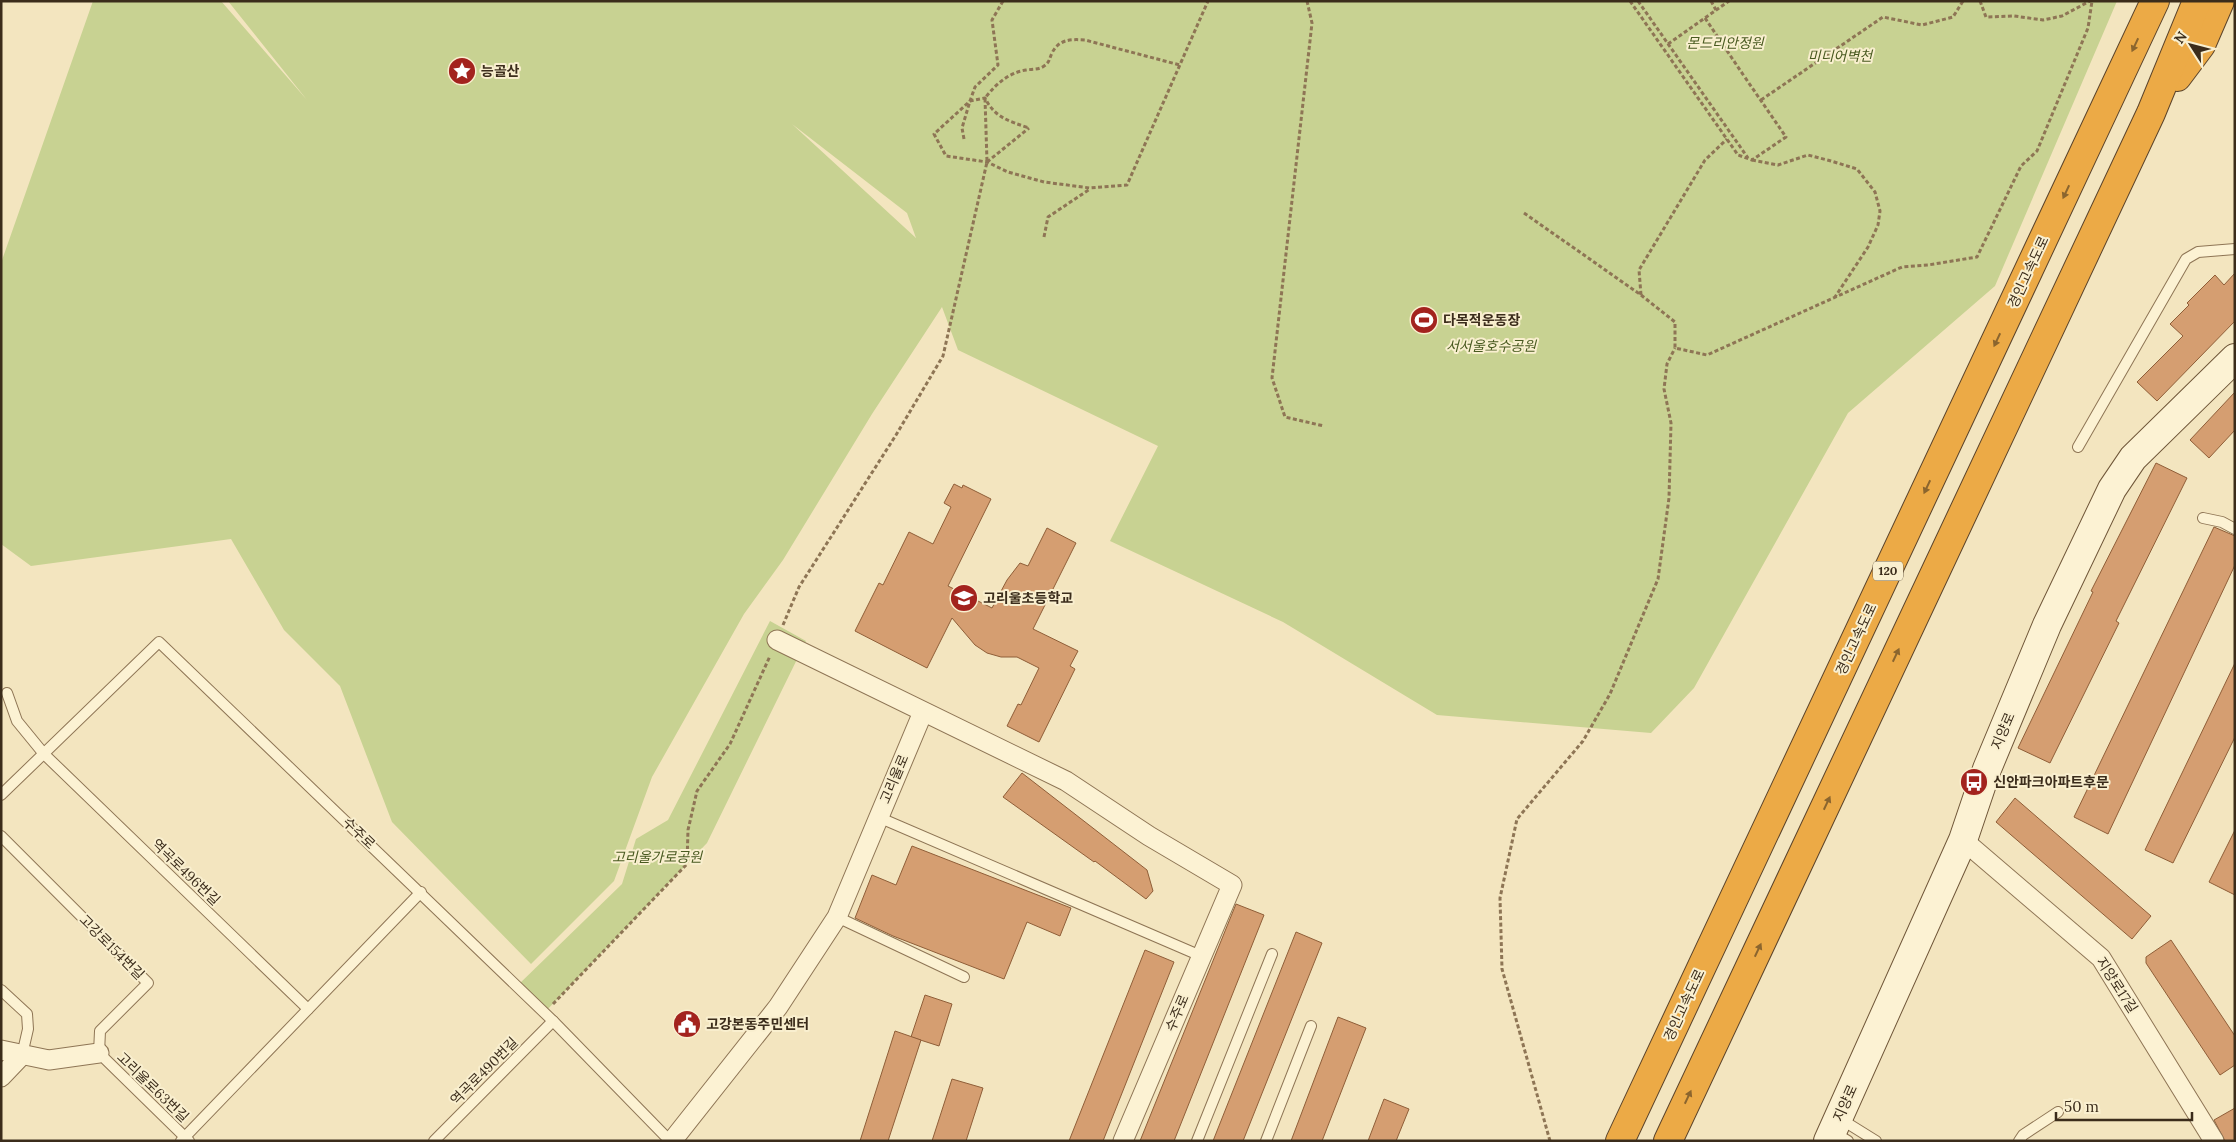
<svg xmlns="http://www.w3.org/2000/svg" width="2236" height="1142" viewBox="0 0 2236 1142" font-family="Lora,'Noto Sans KR',serif">
<rect width="100%" height="100%" fill="#f3e5bf"/>
<g fill="#c8d292" fill-rule="evenodd">
<path d="M93 1H221L307 100 228 1H2117L1995 286 1848 413 1694 688 1651 733 1437 715 1283 622 1110 541 1158 446 958 350 942 307 872 414 783 560 744 614 652 777 614 881 531 964 392 822 340 686 284 630 231 539 31 566 1 544V263ZM792 124 907 213 916 238Z"/>
<path d="M770 621 806 641 707 843 545 1012 517 986 622 884 636 839 668 820Z"/>
</g>
<g fill="#d59e71" stroke="#8f5e38">
<path d="M2235 273V321L2157 401 2137 382 2183 336 2170 324 2189 305 2187 303 2215 275 2224 285Z"/>
<path d="M2235 392V430L2209 458 2190 440Z"/>
<path d="M2156 463 2187 478 2116 621 2119 623 2050 763 2018 748 2093 592 2091 591Z"/>
<path d="M954 484 962 488 963 485 991 499 948 586 992 608 1007 580 1020 563 1028 566 1047 528 1076 543 1033 629 1078 651 1070 666 1075 669 1039 742 1007 726 1018 704 1021 705 1039 668 1017 657H1001L987 653 975 645 952 618 927 668 855 631 879 583 883 585 909 532 933 544 951 507 944 503Z"/>
<path d="M2214 527 2235 536V565L2108 834 2074 817Z"/>
<path d="M2235 663V737L2173 863 2145 850Z"/>
<path d="M1022 773 1147 870 1153 891 1146 899 1095 861 1094 862 1003 797Z"/>
<path d="M2015 798 2151 916 2132 939 1996 822Z"/>
<path d="M2235 830V895L2209 882Z"/>
<path d="M912 846 1071 908 1060 936 1027 922 1004 979 893 936 855 918 872 875 896 885Z"/>
<path d="M1236 904 1264 915 1174 1141H1140Z"/>
<path d="M1296 932 1322 943 1243 1141H1213Z"/>
<path d="M2171 940 2235 1036V1065L2220 1075 2146 963V957Z"/>
<path d="M1145 950 1174 962 1103 1141H1069Z"/>
<path d="M925 995 952 1004 939 1046 911 1037Z"/>
<path d="M1338 1017 1366 1028 1322 1141H1291Z"/>
<path d="M895 1031 921 1040 888 1141H860Z"/>
<path d="M952 1079 983 1088 966 1141H932Z"/>
<path d="M1384 1099 1409 1109 1396 1141H1368Z"/>
<path d="M2235 1108V1141H2225L2214 1120Z"/>
</g>
<g fill="none" stroke-linecap="round" stroke-linejoin="round">
<defs>
<g id="lane">
<path d="M2078 447 2186 259 2198 252 2235 249"/>
<path d="M2203 518 2222 522 2235 529"/>
<path d="M7 693 17 721 44 754 308 1009"/>
<path d="M1 795 159 642 553 1021 670 1141"/>
<path d="M878 817 1201 956"/>
<path d="M1 836 148 983 100 1031 99 1053 189 1141"/>
<path d="M837 917 964 977"/>
<path d="M1 990 27 1014 28 1029 22 1055"/>
<path d="M1839 1118 1876 1141"/>
<path d="M1833 1132 1848 1141"/>
<path d="M181 1141 421 892"/>
<path d="M434 1141 553 1021"/>
<path d="M1197 1141 1272 954"/>
<path d="M1266 1141 1311 1026"/>
<path d="M2019 1141 2023 1135 2058 1112"/>
</g>
<g id="street">
<path d="M777 640 1066 781 1149 836 1232 885 1123 1141"/>
<path d="M1963 840 2101 958 2214 1141"/>
<path d="M1 1050 49 1060 99 1053"/>
<path d="M1 1077 22 1055"/>
<path d="M672 1141 778 1007 837 917 923 712"/>
</g>
<path id="secondary" d="M1828 1141 1963 840 1987 769 2047 625 2112 489 2133 458 2235 358"/>
<g id="highway">
<path d="M2177 77 2201 45 2220 1"/>
<path d="M1620 1141 2155 1"/>
<path d="M1668 1141 2151 113 2197 1"/>
</g>
</defs>
<use href="#lane" stroke="#8e7555" stroke-width="12"/>
<use href="#street" stroke="#8e7555" stroke-width="21"/>
<use href="#secondary" stroke="#6f5638" stroke-width="30"/>
<use href="#highway" stroke="#5b432a" stroke-width="30"/>
<g stroke="#8e7555" stroke-width="3" stroke-dasharray="4 2.5" stroke-linecap="butt">
<path d="M1003 1 992 20 998 65 975 87 970 101 934 134 946 156 987 162 1008 172 1044 182 1090 188 1127 185 1208 1"/>
<path d="M1307 1 1312 23 1272 378 1285 417 1324 426"/>
<path d="M1630 1 1738 155 1752 160 1786 137 1744 76"/>
<path d="M1638 1 1748 158"/>
<path d="M1711 1 1716 10"/>
<path d="M1980 1 1986 17 2014 16 2043 20 2062 16 2090 1"/>
<path d="M1668 44 1729 1"/>
<path d="M1761 100 1883 17 1922 25 1953 17 1963 1"/>
<path d="M964 139 962 128 970 101 985 98C995 118 1009 121 1029 128"/>
<path d="M1752 160 1778 165 1808 155 1831 161 1857 169 1875 192 1880 211 1878 225 1868 247 1835 297"/>
<path d="M987 162 1029 128"/>
<path d="M1524 213 1641 295 1639 270 1705 160 1727 139"/>
<path d="M1044 237 1048 217 1090 189"/>
<path d="M1641 295 1675 322V348L1707 355 1902 267 1928 265 1977 257 2021 166 2037 151 2088 28 2092 1"/>
<path d="M783 625 799 587 896 435 943 356 987 162 985 98C996 84 1008 73 1026 70 1032 69 1039 70 1044 66 1050 62 1049 59 1052 53 1059 39 1071 39 1085 40L1180 65"/>
<path d="M553 1004 687 864 688 830 697 791 730 744 770 656"/>
<path d="M1550 1141 1502 969 1500 898 1517 819 1583 741 1610 694 1658 579 1669 498 1671 423 1664 389 1667 364 1675 348"/>
</g>
<use href="#lane" stroke="#fcf2d3" stroke-width="10"/>
<use href="#street" stroke="#fcf2d3" stroke-width="19"/>
<use href="#secondary" stroke="#fcf2d3" stroke-width="28"/>
<use href="#highway" stroke="#ecaa46" stroke-width="28"/>
<path stroke="#8e7555" stroke-width="3" stroke-dasharray="4 2.5" stroke-linecap="butt" d="M1705 18 1744 76"/>
</g>
<defs><path id="oneway-solid" d="M-6-.8H1V-3.2L6.5 0L1 3.2V.8H-6Z" transform="scale(1.25)"/></defs>
<g fill="#8b652e">
<use href="#oneway-solid" transform="translate(2135 45) rotate(115)"/>
<use href="#oneway-solid" transform="translate(2066 192) rotate(115)"/>
<use href="#oneway-solid" transform="translate(1997 340) rotate(115)"/>
<use href="#oneway-solid" transform="translate(1927 487) rotate(115)"/>
<use href="#oneway-solid" transform="translate(1896 655) rotate(-65)"/>
<use href="#oneway-solid" transform="translate(1827 803) rotate(-65)"/>
<use href="#oneway-solid" transform="translate(1758 950) rotate(-65)"/>
<use href="#oneway-solid" transform="translate(1688 1097) rotate(-65)"/>
</g>
<defs>
<symbol id="sight-disc" viewBox="-11 -11 22 22"><circle r="9.5" fill="#a3231e" stroke="#f9efcf"/><path d="M0-6L1.8-2.2L6-1.7L2.9 1.2L3.7 5.4L0 3.3L-3.7 5.4L-2.9 1.2L-6-1.7L-1.8-2.2Z" fill="#fff"/></symbol>
<symbol id="stadium-disc" viewBox="-11 -11 22 22"><circle r="9.5" fill="#a3231e" stroke="#f9efcf"/><path d="M0-5a6.5 5 0 1 0 0 10a6.5 5 0 1 0 0-10ZM-3.5-1.8h7v3.6h-7Z" fill="#fff"/></symbol>
<symbol id="school-disc" viewBox="-11 -11 22 22"><circle r="9.5" fill="#a3231e" stroke="#f9efcf"/><path d="M0-5L7-2L0 1L-7-2ZM-4 1L0 2.5L4 1V4Q0 6-4 4Z" fill="#fff"/></symbol>
<symbol id="bus-disc" viewBox="-11 -11 22 22"><circle r="9.5" fill="#a3231e" stroke="#f9efcf"/><path d="M-5-6H5V4H4V6H2V4H-2V6H-4V4H-5ZM-3.5-4V0h7V-4ZM-3.5 1.2v1.5H-2V1.2ZM2 1.2v1.5H3.5V1.2Z" fill="#fff"/></symbol>
<symbol id="civic-disc" viewBox="-11 -11 22 22"><circle r="9.5" fill="#a3231e" stroke="#f9efcf"/><path d="M-.6-6.5H3V-4.5H.6V-3L4-1V1h2V6H-6V1h2V-1L-.6-3ZM-1.2 2.5V6h2.4V2.5Z" fill="#fff"/></symbol>
</defs>
<g fill-rule="evenodd">
<use href="#sight-disc" x="446" y="55" width="32" height="32"/>
<use href="#stadium-disc" x="1408" y="304" width="32" height="32"/>
<use href="#school-disc" x="948" y="582" width="32" height="32"/>
<use href="#bus-disc" x="1958" y="766" width="32" height="32"/>
<use href="#civic-disc" x="671" y="1008" width="32" height="32"/>
</g>
<g text-anchor="middle" stroke-width="4" stroke-linejoin="round" paint-order="stroke">
<rect fill="#f9efcf" stroke="#746651" stroke-width="1" x="1873" y="561.5" width="30" height="19" rx="4"/>
<g font-size="12" font-weight="bold" fill="#3b2c1b">
<text x="1888" y="575">120</text>
</g>
<g font-size="14" font-style="italic" fill="#495a20" stroke="#f9efcf">
<text x="1725" y="48">몬드리안정원</text>
<text x="1840" y="61">미디어벽천</text>
<text x="1491" y="351">서서울호수공원</text>
<text x="657" y="862">고리울가로공원</text>
</g>
<g font-size="14" font-weight="bold" fill="#3b2c1b" stroke="#f9efcf" text-anchor="start">
<text x="481" y="76">능골산</text>
<text x="1443" y="325">다목적운동장</text>
<text x="983" y="603">고리울초등학교</text>
<text x="1993" y="787">신안파크아파트후문</text>
<text x="706" y="1029">고강본동주민센터</text>
</g>
<g font-size="14" fill="#3b2c1b" stroke="#f9efcf">
<text transform="translate(2028 272) rotate(-65)" y="5">경인고속도로</text>
<text transform="translate(1856 639) rotate(-65)" y="5">경인고속도로</text>
<text transform="translate(2003 731) rotate(-67)" y="5">지양로</text>
<text transform="translate(894 779) rotate(-67)" y="5">고리울로</text>
<text transform="translate(359 833) rotate(44)" y="5">수주로</text>
<text transform="translate(186 872) rotate(44)" y="5">역곡로496번길</text>
<text transform="translate(112 947) rotate(45)" y="5">고강로154번길</text>
<text transform="translate(2117 985) rotate(57)" y="5">지양로17길</text>
<text transform="translate(1684 1005) rotate(-65)" y="5">경인고속도로</text>
<text transform="translate(1177 1013) rotate(-67)" y="5">수주로</text>
<text transform="translate(484 1071) rotate(-45)" y="5">역곡로490번길</text>
<text transform="translate(153 1087) rotate(44)" y="5">고리울로63번길</text>
<text transform="translate(1845 1103) rotate(-66)" y="5">지양로</text>
</g>
</g>
<rect width="2236" height="1142" fill="none" stroke="#3b2c1b" stroke-width="5"/>
<g transform="translate(2191 45) rotate(306)" stroke="#f9efcf" stroke-width="4" paint-order="stroke">
<path d="M0-4L9 19L0 12L-9 19Z" fill="#3b2c1b"/>
<text y="-8" font-size="14" font-weight="bold" text-anchor="middle" fill="#3b2c1b">N</text>
</g>
<path d="M2056 1112v8h136v-8" fill="none" stroke="#3b2c1b" stroke-width="2.5"/>
<text x="2064" y="1112" font-size="15" fill="#3b2c1b" stroke="#f9efcf" stroke-width="4" paint-order="stroke">50 m</text>
</svg>
